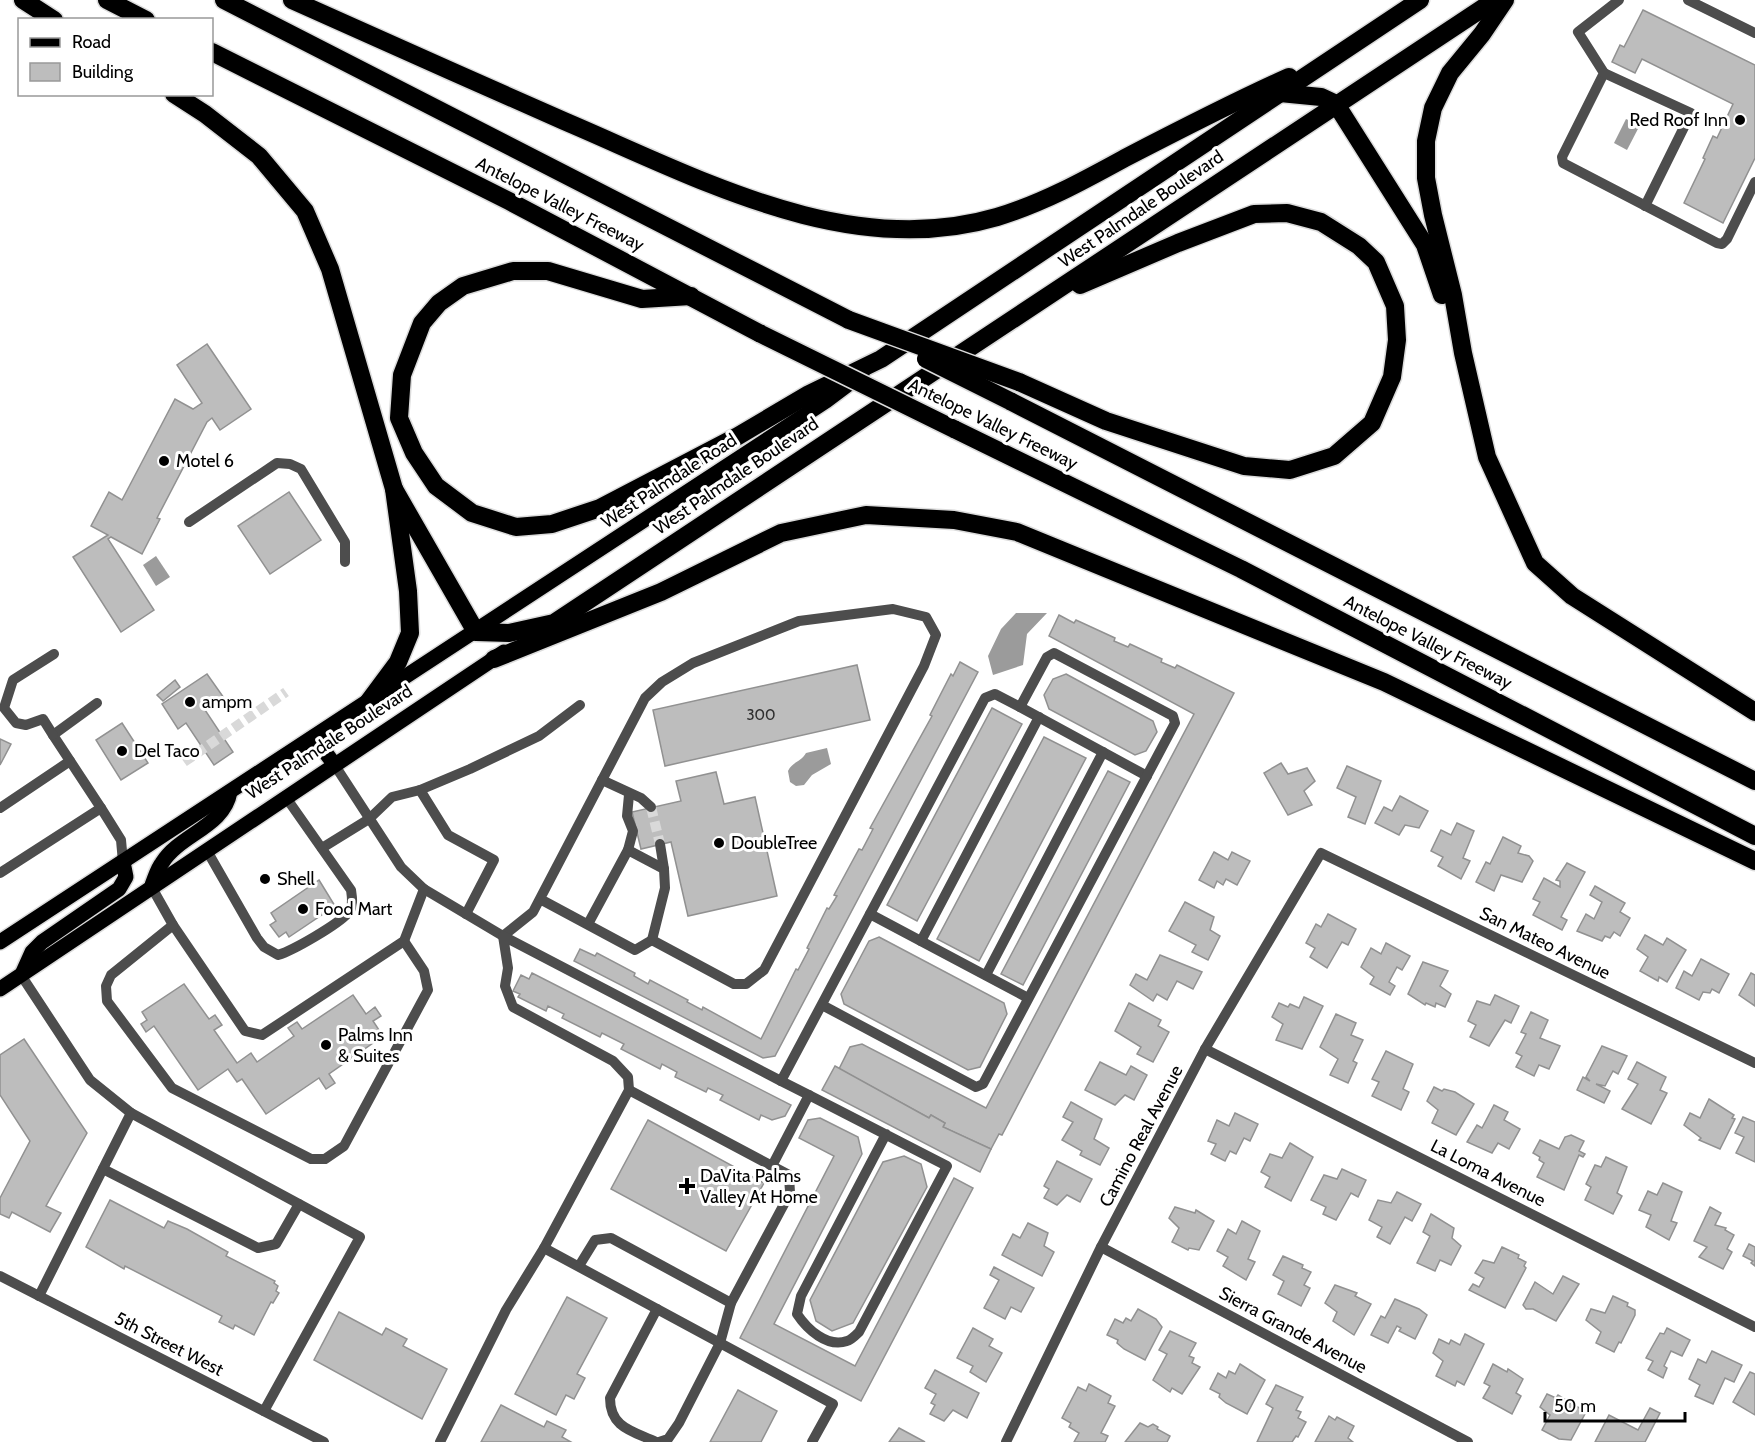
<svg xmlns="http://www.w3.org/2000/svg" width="1755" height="1442" viewBox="0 0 1755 1442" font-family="Cabin,sans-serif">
<rect width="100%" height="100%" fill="#fff"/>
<g fill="#9b9b9b">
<path d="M1626 119 1640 125 1627 150 1614 143Z"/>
<path d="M156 556 170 577 156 586 143 565Z"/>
<path d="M1016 613H1047L1027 634 1023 665 993 675 988 656 1001 629Z"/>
<path d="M827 748 831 764 812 775 804 785 796 786 790 782 788 771C792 762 801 762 806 753Z"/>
</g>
<g fill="#bdbdbd" stroke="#919191" stroke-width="1.5">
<path d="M1643 10 1755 65V158L1723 223 1684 203 1705 159 1703 158 1713 136 1717 138 1733 104 1642 59 1635 73 1612 62 1620 45 1624 47Z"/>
<path d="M207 344 251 409 220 430 212 418 207 422 157 518 160 519 142 554 111 537 108 539 154 610 121 632 73 557 108 535 91 526 109 492 122 500 175 399 193 409 202 403 177 365Z"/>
<path d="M289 492 321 540 270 574 238 526Z"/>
<path d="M1059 615 1074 623 1076 620 1115 638 1114 641 1128 647 1130 644 1162 659 1161 662 1175 668 1177 665 1234 693 1002 1135 999 1134 991 1149 943 1127 945 1123 931 1115 929 1118 839 1069 850 1047 862 1044 986 1108 1194 714 1049 636Z"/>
<path d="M960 662 978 672 775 1056 763 1058 574 961 580 949 595 956 597 953 635 973 634 976 648 984 650 980 688 1000 687 1002 702 1010 703 1007 761 1039 796 969 798 970 809 949 807 948 827 908 829 909 837 896 834 895 859 849 862 850 873 829 870 828 932 716 930 715 951 674 953 676Z"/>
<path d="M857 665 870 720 665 766 653 710Z"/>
<path d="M207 674 224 698 205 710 233 752 214 765 186 723 178 729 162 704Z"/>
<path d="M1066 674 1153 721 1157 732 1146 751 1135 755 1049 709 1044 695 1053 679Z"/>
<path d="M175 680 180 687 163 701 157 695Z"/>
<path d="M992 708 1022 724 917 921 887 905Z"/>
<path d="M122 723 148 763 121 780 96 740Z"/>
<path d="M1044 737 1086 758 979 961 937 939Z"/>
<path d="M0 739 11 744 0 765Z"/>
<path d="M1281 763 1288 774 1307 768 1315 781 1304 791 1312 805 1288 815 1264 773Z"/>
<path d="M1347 766 1381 781 1365 824 1348 817 1356 797 1337 788Z"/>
<path d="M1108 771 1130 782 1023 985 1001 974Z"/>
<path d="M716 772 724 804 755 797 777 896 688 916 671 842 641 849 632 812 681 801 676 781Z"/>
<path d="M1400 796 1428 811 1419 828 1405 825 1399 835 1375 823 1384 807 1392 811Z"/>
<path d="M1457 823 1474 831 1463 858 1470 861 1461 879 1438 866 1443 857 1431 851 1441 830 1451 835Z"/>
<path d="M1503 837 1521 846 1518 853 1529 856 1533 861 1522 882 1501 875 1494 891 1476 882 1486 862 1490 864Z"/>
<path d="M1214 852 1228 860 1232 852 1250 861 1237 885 1226 879 1223 885 1217 881 1214 888 1199 880Z"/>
<path d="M1567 863 1585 872 1561 917 1567 920 1562 930 1533 915 1540 902 1533 899 1544 878 1560 887V881L1556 880Z"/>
<path d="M319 880 335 906 289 937 286 932 279 937 270 925 276 921 271 913Z"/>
<path d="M1595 886 1625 903 1620 912 1630 918 1620 936 1614 932 1610 938 1605 936 1602 941 1577 931 1586 914 1594 919 1602 902 1590 895Z"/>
<path d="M1185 902 1214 917 1210 930 1220 936 1208 960 1192 952 1196 945 1169 931Z"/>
<path d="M1328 914 1356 929 1348 945 1342 942 1327 968 1310 957 1315 948 1306 943 1316 924 1321 927Z"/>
<path d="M1645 935 1663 945 1667 938 1686 950 1667 982 1659 977 1658 981 1640 971 1648 957 1637 949Z"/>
<path d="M879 937 1004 1003 1007 1014 980 1067 968 1070 844 1004 841 994 869 941Z"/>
<path d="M1386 943 1410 956 1402 970 1397 967 1389 982 1395 986 1390 995 1370 984 1374 977 1361 967 1371 948 1381 954Z"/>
<path d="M1160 955 1202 972 1193 989 1177 981 1167 1000 1157 994 1153 1001 1130 985 1136 974 1147 980Z"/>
<path d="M1701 959 1729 974 1719 993 1712 989 1710 993 1703 992 1699 1000 1676 988 1684 971 1692 976Z"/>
<path d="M1423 962 1448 971 1440 986 1451 994 1445 1007 1436 1003 1435 1007 1426 1003 1425 1005 1408 994Z"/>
<path d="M532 973 791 1105 785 1116 772 1120 761 1115 759 1120 720 1100 723 1095 708 1088 706 1092 675 1077 677 1072 662 1064 660 1069 621 1049 624 1044 602 1033 600 1037 562 1018 564 1014 548 1006 546 1011 518 997 520 994 513 991 521 975 529 979Z"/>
<path d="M1751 973 1755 975V1006L1739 995Z"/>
<path d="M184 984 209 1019 215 1015 222 1025 214 1030 237 1063 251 1053 257 1062 294 1036 288 1028 297 1022 302 1029 353 995 366 1014 375 1007 381 1016 373 1021 383 1036 329 1074 335 1083 326 1089 319 1078 266 1114 242 1079 237 1082 228 1069 198 1090 154 1026 146 1032 141 1024 147 1020 142 1012Z"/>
<path d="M1495 995 1519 1006 1511 1023 1505 1020 1489 1046 1470 1037 1476 1025 1468 1021 1477 1001 1490 1005Z"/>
<path d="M1304 997 1323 1006 1302 1049 1276 1040 1283 1024 1272 1017 1279 1003 1288 1007 1290 1004 1299 1008Z"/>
<path d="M1129 1003 1161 1020 1158 1026 1169 1032 1153 1062 1137 1054 1141 1047 1115 1031Z"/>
<path d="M1531 1012 1548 1020 1540 1038 1560 1046 1549 1069 1539 1065 1534 1076 1516 1067 1522 1056 1516 1053 1526 1034 1521 1032Z"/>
<path d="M1336 1014 1356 1023 1351 1035 1363 1040 1353 1061 1357 1063 1348 1083 1330 1075 1338 1059 1320 1047Z"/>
<path d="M24 1039 87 1133 46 1206 61 1213 50 1232 12 1212 9 1218 0 1214V1198L30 1141 0 1095V1055Z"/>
<path d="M1602 1046 1627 1056 1618 1074 1613 1071 1605 1086 1596 1084 1610 1091 1604 1103 1577 1090 1583 1077 1590 1081 1586 1077Z"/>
<path d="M1386 1051 1413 1064 1403 1089 1409 1092 1401 1110 1372 1096 1379 1082 1372 1079Z"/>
<path d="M1100 1062 1126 1075 1131 1066 1147 1075 1134 1100 1125 1095 1115 1105 1085 1090Z"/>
<path d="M1637 1062 1666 1077 1660 1090 1667 1093 1651 1124 1622 1109 1638 1084 1628 1079Z"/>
<path d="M835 1066 929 1118 931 1115 945 1123 943 1127 991 1149 980 1172 822 1090Z"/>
<path d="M1434 1087 1442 1091 1444 1089 1455 1092 1474 1104 1456 1135 1432 1123 1438 1110 1427 1101Z"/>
<path d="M1709 1099 1734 1115 1732 1118 1735 1119 1720 1149 1699 1140 1701 1138 1684 1125 1690 1113 1700 1118Z"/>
<path d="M1071 1102 1102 1119 1094 1139 1109 1148 1100 1165 1080 1155 1082 1151 1062 1140 1073 1122 1063 1117Z"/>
<path d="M1494 1105 1508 1112 1504 1120 1520 1129 1509 1149 1498 1143 1492 1153 1467 1142 1477 1125 1482 1128Z"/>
<path d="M1235 1113 1258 1124 1250 1141 1244 1138 1236 1154 1230 1151 1225 1161 1211 1154 1216 1144 1208 1141 1217 1120 1229 1126Z"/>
<path d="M1743 1117 1755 1122V1162L1736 1153 1744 1137 1735 1133Z"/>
<path d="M820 1118 858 1137 862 1154 774 1324 855 1366 954 1178 973 1188 861 1401 740 1338 834 1156 799 1138 808 1120Z"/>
<path d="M648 1120 764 1183 726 1251 611 1189Z"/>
<path d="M1571 1135 1584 1141 1579 1151 1585 1154 1583 1157 1579 1155 1564 1190 1537 1177 1544 1163 1539 1160 1540 1157 1533 1153 1540 1140 1559 1149 1565 1137Z"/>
<path d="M1290 1143 1313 1157 1291 1201 1265 1187 1270 1177 1261 1172 1270 1154 1282 1158Z"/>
<path d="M904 1156 921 1164 927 1187 853 1323 832 1331 816 1321 810 1300 883 1162Z"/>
<path d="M1606 1157 1627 1167 1617 1193 1622 1196 1613 1214 1585 1200 1591 1187 1586 1184 1595 1165 1601 1167Z"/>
<path d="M1057 1161 1092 1179 1080 1202 1067 1195 1057 1205 1044 1198 1049 1189 1044 1186Z"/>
<path d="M1342 1169 1366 1180 1358 1197 1351 1193 1336 1220 1323 1214 1326 1207 1311 1200 1324 1175 1337 1179Z"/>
<path d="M1663 1183 1682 1192 1671 1221 1677 1223 1669 1240 1646 1227 1651 1215 1639 1210 1648 1191 1657 1195Z"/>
<path d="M1397 1192 1421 1204 1412 1221 1405 1217 1390 1244 1377 1237 1382 1227 1369 1220 1378 1200 1391 1203Z"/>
<path d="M110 1200 164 1228 168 1221 187 1229 228 1252 226 1256 275 1281 274 1283 278 1286 276 1291 279 1293 273 1303 271 1302 254 1335 235 1325 233 1329 219 1322 222 1316 125 1266 124 1269 86 1247Z"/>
<path d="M1175 1207 1195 1213 1196 1210 1214 1221 1199 1250 1189 1248 1188 1250 1172 1242 1179 1228 1169 1218Z"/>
<path d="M1710 1207 1721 1213 1715 1225 1726 1228 1725 1230 1734 1235 1727 1249 1732 1252 1723 1269 1699 1257 1707 1247 1694 1241Z"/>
<path d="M1431 1214 1454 1228 1452 1238 1461 1246 1451 1265 1440 1260 1435 1271 1417 1263 1430 1236 1423 1232Z"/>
<path d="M1242 1221 1260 1231 1248 1259 1255 1262 1246 1280 1223 1266 1228 1257 1217 1251 1228 1229 1236 1234Z"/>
<path d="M1028 1223 1048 1233 1044 1246 1054 1252 1042 1276 1002 1255 1013 1234 1020 1238Z"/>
<path d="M1749 1244 1755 1247V1266L1751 1263 1753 1261 1743 1256Z"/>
<path d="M1502 1247 1519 1255 1518 1258 1526 1262 1524 1266 1526 1268 1505 1308 1469 1290 1473 1284 1479 1287 1484 1278 1475 1273 1483 1260 1494 1263Z"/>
<path d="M1283 1256 1303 1265 1302 1268 1311 1272 1304 1285 1310 1288 1301 1306 1278 1294 1284 1281 1273 1275Z"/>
<path d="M994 1267 1034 1288 1021 1312 1011 1307 1005 1319 984 1308 999 1280 990 1275Z"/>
<path d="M1563 1276 1579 1284 1556 1321 1533 1309H1526L1523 1305 1535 1282 1553 1294Z"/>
<path d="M1335 1285 1357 1293 1355 1296 1371 1304 1354 1335 1333 1321 1337 1312 1325 1303Z"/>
<path d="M1613 1296 1628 1303 1627 1306 1635 1310V1315L1621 1343 1619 1342 1614 1352 1596 1343 1601 1332 1586 1320 1591 1309 1605 1313Z"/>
<path d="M567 1297 607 1318 577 1374 585 1378 574 1399 566 1395 556 1415 515 1394Z"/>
<path d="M1395 1299 1419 1309 1427 1315 1415 1339 1399 1331 1401 1328 1397 1326 1388 1343 1371 1335 1381 1316 1385 1318Z"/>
<path d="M1138 1309 1156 1319 1162 1327 1145 1360 1124 1349 1117 1343 1118 1340 1107 1335 1115 1319 1123 1323 1126 1318 1131 1321Z"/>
<path d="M339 1312 382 1335 386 1328 407 1339 403 1346 447 1369 422 1419 314 1360Z"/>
<path d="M973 1328 993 1339 989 1346 1002 1353 986 1382 970 1372 973 1366 957 1358Z"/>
<path d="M1667 1328 1690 1340 1682 1356 1671 1351 1664 1366 1667 1368 1663 1378 1648 1370 1653 1361 1646 1358 1660 1333 1664 1334Z"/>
<path d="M1170 1331 1196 1343 1189 1356 1194 1358 1192 1363 1200 1367 1182 1394 1172 1388 1170 1392 1153 1380 1167 1354 1159 1350Z"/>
<path d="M1465 1334 1484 1344 1464 1385 1457 1381 1455 1386 1436 1376 1443 1361 1433 1353 1439 1339 1449 1344 1451 1340 1460 1345Z"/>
<path d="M1712 1351 1742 1365 1734 1382 1725 1378 1713 1404 1695 1396 1700 1385 1689 1379 1698 1359 1706 1363Z"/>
<path d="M1240 1364 1265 1380 1247 1414 1226 1403 1219 1397 1220 1394 1210 1389 1218 1373 1226 1378 1229 1371 1235 1374Z"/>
<path d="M1493 1364 1507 1372 1508 1369 1523 1379 1516 1393 1521 1396 1512 1414 1483 1398 1490 1386 1484 1383Z"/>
<path d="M935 1370 979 1393 967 1418 953 1410 944 1421 930 1414 935 1405 931 1403 936 1394 925 1388Z"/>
<path d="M1750 1372 1755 1374V1415L1733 1402Z"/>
<path d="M1089 1384 1111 1396 1108 1403 1115 1406 1101 1433 1108 1436 1105 1442H1074L1079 1433 1069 1427 1071 1423 1062 1418 1078 1387 1086 1391Z"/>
<path d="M1276 1385 1303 1397 1296 1410 1301 1412 1298 1418 1306 1422 1298 1437 1296 1436 1292 1442H1257L1273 1408 1266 1404Z"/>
<path d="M738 1390 777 1411 761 1442H710Z"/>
<path d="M1547 1394 1556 1398 1558 1395 1586 1412 1571 1440 1559 1439 1542 1430 1550 1415 1540 1407Z"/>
<path d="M501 1405 544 1427 547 1421 566 1430 562 1437 571 1442H481Z"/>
<path d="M1650 1408 1660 1413 1645 1442H1595L1609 1415 1638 1430Z"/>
<path d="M1329 1416 1335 1420 1337 1417 1354 1426 1348 1438 1353 1442H1315Z"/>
<path d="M1140 1423 1148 1427 1153 1424 1158 1427 1157 1429 1170 1436 1167 1442H1125Z"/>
<path d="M899 1428 925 1442H889Z"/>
</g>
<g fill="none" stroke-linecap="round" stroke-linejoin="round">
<g stroke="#d9d9d9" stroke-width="10" stroke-dasharray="10 5" stroke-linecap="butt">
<path d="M184 762 286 692"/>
<path d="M651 807 660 844"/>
</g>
<defs>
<g id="major">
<path d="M314 737 334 764"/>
<path d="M152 885C155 878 157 869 162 863 180 834 224 827 230 792"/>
<path d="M0 942 826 401 862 374"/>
<path d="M23 972 32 952 42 942 119 889 126 877 123 862"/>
<path d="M0 989 504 652"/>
</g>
<g id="highway">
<path d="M23 0 54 20"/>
<path d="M107 0 146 20"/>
<path d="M224 0 849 320"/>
<path d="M292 0C383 41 473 81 564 121 698 178 848 261 997 217 1043 203 1083 181 1125 158 1179 130 1233 102 1289 77"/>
<path d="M1505 0 1482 34 1450 73 1433 108 1426 141V178L1433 215 1453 295 1463 353 1487 457 1535 563 1572 596 1755 712"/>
<path d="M212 52 509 201 761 334"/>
<path d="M1280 93 1321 97 1336 104 1425 245 1442 295"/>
<path d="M174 94 205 114 259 156 305 211 330 269 394 489 408 591 410 633 398 662 369 701"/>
<path d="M691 296 642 299 548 271H513L463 286 439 303 422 323 402 375 399 418 414 453 436 486 472 513 516 527 552 524 600 508 738 436 809 394 881 359 1420 0"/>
<path d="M1019 382 1106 421 1244 466 1290 470 1334 456 1372 423 1392 377 1397 340 1395 306 1376 262 1359 246 1321 222 1287 213 1254 214 1178 243 1080 285"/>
<path d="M1010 401 1755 781"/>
<path d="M954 429 1241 569 1755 836"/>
<path d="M394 489 476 632 509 633 554 623 1495 0"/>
<path d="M494 659 661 592 781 533 866 515 954 520 1017 532 1384 682 1755 861"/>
</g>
</defs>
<use href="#major" stroke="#dbdbdb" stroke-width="18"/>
<use href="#highway" stroke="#dbdbdb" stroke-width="21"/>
<g stroke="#4d4d4d" stroke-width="10">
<path d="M1619 0 1578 32 1604 73 1562 157 1563 163 1717 243 1722 244 1727 239 1755 182"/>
<path d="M1688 0 1755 33"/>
<path d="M1604 73 1691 113 1645 206"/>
<path d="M189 522 277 463 290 464 301 469 345 542V562"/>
<path d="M97 703 53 735 101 808"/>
<path d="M1020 707 1147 776"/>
<path d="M53 735 43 719 26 725 16 723 4 708 13 680 54 654"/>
<path d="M334 764 401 867 424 889 503 936 533 912 645 698 662 682 693 663 799 621 893 609 926 617 936 635 924 666 764 970 746 984H734L652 940 635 950 540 899"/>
<path d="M602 780 641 798 651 807"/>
<path d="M420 790 448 835 494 860 466 914"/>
<path d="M0 808 70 761"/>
<path d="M660 844 664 869"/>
<path d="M322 848 369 819 392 797 420 790 470 769 539 736 580 705"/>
<path d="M206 849 257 938 264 947 278 955C294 950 337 925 348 913 354 907 352 897 351 890L285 796"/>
<path d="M628 850 633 831 627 816 629 795"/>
<path d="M0 873 101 808 121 840 123 862"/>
<path d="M151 886 173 925 245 1031 262 1035 404 941 424 889"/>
<path d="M870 914 1028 998"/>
<path d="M588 924 628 850 664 869 665 888 652 940"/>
<path d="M173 925 111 975 106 986 107 1001 172 1088 311 1159H325L344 1146 428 990 424 971 404 941"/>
<path d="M921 941 1039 717"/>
<path d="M21 975 90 1080 131 1113"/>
<path d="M986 975 1103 752"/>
<path d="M1205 1049 1755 1327"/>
<path d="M781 1081C837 1109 892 1138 947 1166L859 1332C856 1335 851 1340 847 1341 827 1348 807 1329 797 1314L801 1296 886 1134"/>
<path d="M629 1090 789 1175 790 1193 731 1303"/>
<path d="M772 1166 809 1095"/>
<path d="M103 1169 258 1248 276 1244 299 1204"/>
<path d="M1101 1247 1468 1442"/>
<path d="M544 1248 629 1090 628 1077 613 1061 513 1007 505 986 508 968 503 936 781 1081 985 698 995 694 1020 707 1047 657 1054 653 1173 716 1175 723 983 1084 976 1087 822 1005"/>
<path d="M579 1266 595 1240 611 1238 731 1303 720 1343 679 1423 668 1439 659 1442"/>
<path d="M0 1276 324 1442"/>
<path d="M39 1296 131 1113 360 1237 264 1411"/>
<path d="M440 1442 506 1310 544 1248 833 1404 812 1442"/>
<path d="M656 1442C633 1431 610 1428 610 1398L657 1309"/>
<path d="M1006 1442 1101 1247 1205 1049 1321 853 1755 1063"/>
</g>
<use href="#major" stroke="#000" stroke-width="15"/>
<use href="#highway" stroke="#000" stroke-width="18"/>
<defs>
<g id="highway-bridge">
<path d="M849 320 1019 382"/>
<path d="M761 334 954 429"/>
<path d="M926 359 1010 401"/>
</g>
</defs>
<use href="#highway-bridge" stroke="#dbdbdb" stroke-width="21" stroke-linecap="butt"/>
<use href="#highway-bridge" stroke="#000" stroke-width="18"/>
</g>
<g fill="#000" stroke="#fff" stroke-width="2">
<circle cx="1740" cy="120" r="6"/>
<circle cx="164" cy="461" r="6"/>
<circle cx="190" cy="702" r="6"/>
<circle cx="122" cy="751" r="6"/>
<circle cx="719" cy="843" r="6"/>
<circle cx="265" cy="879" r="6"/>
<circle cx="303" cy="909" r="6"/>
<circle cx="326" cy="1045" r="6"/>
<path d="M684 1177h6v6h6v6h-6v6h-6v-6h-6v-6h6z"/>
</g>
<g text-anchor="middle" stroke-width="6" stroke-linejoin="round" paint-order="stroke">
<g font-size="15" fill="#2f2f2f">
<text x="761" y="720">300</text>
</g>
<g font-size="18" fill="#000" stroke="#fff" text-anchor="start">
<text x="1728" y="126" text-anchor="end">Red Roof Inn</text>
<text x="176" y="467">Motel 6</text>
<text x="202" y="708">ampm</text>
<text x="134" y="757">Del Taco</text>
<text x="731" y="849">DoubleTree</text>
<text x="277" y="885">Shell</text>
<text x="315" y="915">Food Mart</text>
<text x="338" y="1041">Palms Inn<tspan x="338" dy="21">&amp; Suites</tspan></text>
<text x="700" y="1182">DaVita Palms<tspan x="700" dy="21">Valley At Home</tspan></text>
</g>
<g font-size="18" fill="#000" stroke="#fff">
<text transform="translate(560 204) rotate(27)" y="6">Antelope Valley Freeway</text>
<text transform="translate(1141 209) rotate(-34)" y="6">West Palmdale Boulevard</text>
<text transform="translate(993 424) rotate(26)" y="6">Antelope Valley Freeway</text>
<text transform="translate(736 476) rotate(-34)" y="6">West Palmdale Boulevard</text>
<text transform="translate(669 481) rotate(-33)" y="6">West Palmdale Road</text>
<text transform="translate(1428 642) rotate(27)" y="6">Antelope Valley Freeway</text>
<text transform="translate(329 742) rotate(-33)" y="6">West Palmdale Boulevard</text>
<text transform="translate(1545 943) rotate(26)" y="6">San Mateo Avenue</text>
<text transform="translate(1141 1136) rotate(-62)" y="6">Camino Real Avenue</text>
<text transform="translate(1488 1173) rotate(27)" y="6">La Loma Avenue</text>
<text transform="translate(1293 1330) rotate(28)" y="6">Sierra Grande Avenue</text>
<text transform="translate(169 1344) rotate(27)" y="6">5th Street West</text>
</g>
</g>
<rect x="18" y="18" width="195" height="78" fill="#ffffff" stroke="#999999" stroke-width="1.5"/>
<rect x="30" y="38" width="30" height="9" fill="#000000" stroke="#999999" stroke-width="1.5"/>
<text x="72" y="48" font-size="18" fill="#000000">Road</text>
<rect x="30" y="63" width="30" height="18" fill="#bdbdbd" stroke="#999999" stroke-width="1.5"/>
<text x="72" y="78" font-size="18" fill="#000000">Building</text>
<path d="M1545 1412v9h140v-9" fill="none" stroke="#000000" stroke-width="3"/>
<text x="1554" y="1412" font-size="18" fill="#000000" stroke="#ffffff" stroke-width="4.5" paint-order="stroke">50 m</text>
</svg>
